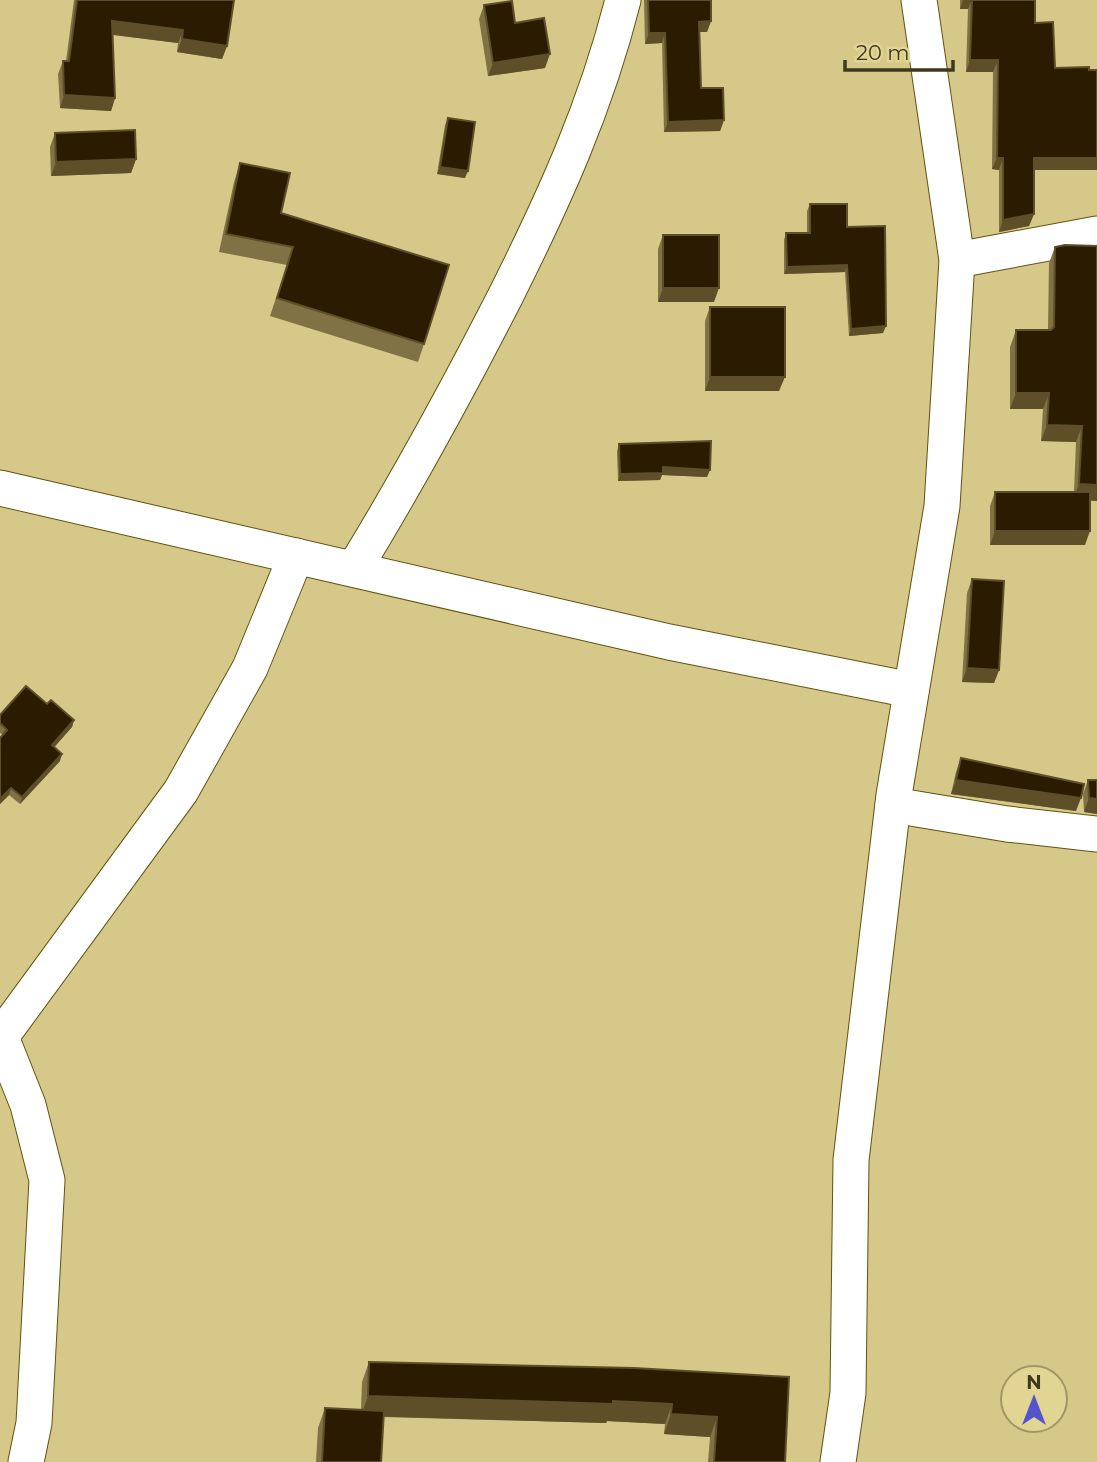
<svg xmlns="http://www.w3.org/2000/svg" width="1097" height="1462" viewBox="0 0 1097 1462" font-family="Montserrat,sans-serif">
<rect width="100%" height="100%" fill="#d5c888"/>
<g fill="none" stroke-linecap="round" stroke-linejoin="round">
<defs>
<g id="street">
<path d="M957 260 1097 234"/>
<path d="M0 488 669 642 911 690"/>
<path d="M354 569C409 479 458 389 506 295 555 197 596 107 623 0"/>
<path d="M893 805 1007 824 1097 834"/>
<path d="M1 1037 28 1105 47 1180 34 1423 26 1462"/>
<path d="M0 1038 181 791 250 668 296 556"/>
<path d="M838 1462 848 1393 851 1160 894 795 942 506 957 260 919 0"/>
</g>
</defs>
<use href="#street" stroke="#615411" stroke-width="37"/>
<use href="#street" stroke="#fff" stroke-width="35"/>
</g>
<g fill="#807244">
<path d="M74 0H234L227 46 222 59 177 52 178 43 113 35 115 98 111 111 60 108 58 74 63 61H66Z"/>
<path d="M644 0H711V21L707 32H700L701 88 724 120 720 131 664 132 662 43 645 44Z"/>
<path d="M960 0H1015L1035 23 1097 170H1034V214L1029 226 999 232V170L992 169 993 72H966L968 9H960Z"/>
<path d="M484 5 515 23 545 68 488 76 479 19Z"/>
<path d="M448 118 465 178 437 174 445 125Z"/>
<path d="M55 133 136 159 131 173 51 176 50 147Z"/>
<path d="M240 163 281 213 424 344 418 362 270 316 287 265 219 252 234 182Z"/>
<path d="M810 204 847 227 883 333 849 336 845 272 784 274V240L786 233H807V211Z"/>
<path d="M663 235 714 302H658V249Z"/>
<path d="M1065 245 1090 501 1085 545H990V506L995 492H1074L1076 442 1041 441 1043 409H1010V347L1016 330H1048L1049 263 1055 247Z"/>
<path d="M710 307 779 391H705V321Z"/>
<path d="M619 444 707 477 662 475 660 480 618 481 617 451Z"/>
<path d="M972 579 999 670 994 683 962 682 967 593Z"/>
<path d="M47 704 74 720 72 727 54 747 60 761 20 804 9 795 0 804V738L3 735 0 733V715Z"/>
<path d="M961 758 1076 811 951 794 956 772Z"/>
<path d="M1088 780H1097V814L1084 812 1083 794Z"/>
<path d="M369 1362 789 1377 785 1462H708L710 1437 664 1434 665 1424 607 1421 606 1423 384 1417 381 1462H316L318 1428 325 1408 361 1410 362 1382Z"/>
</g>
<g fill="#5e4f29">
<path d="M963 0H972L968 9H960Z"/>
<path d="M112 21 183 30 178 43 107 34Z"/>
<path d="M711 21 707 32H695L699 22Z"/>
<path d="M649 33H665L662 43 645 44Z"/>
<path d="M182 39 227 46 222 59 177 52Z"/>
<path d="M550 54 545 68 488 76 493 63Z"/>
<path d="M970 60H998L993 72H966Z"/>
<path d="M64 95 115 98 111 111 60 108Z"/>
<path d="M724 120 720 131 664 132 668 122Z"/>
<path d="M997 158H1003L999 170 992 169Z"/>
<path d="M1034 158H1097V170H1030Z"/>
<path d="M136 159 131 173 51 176 56 162Z"/>
<path d="M440 167 468 171 465 178 437 174Z"/>
<path d="M1034 214 1029 226 999 232 1003 220Z"/>
<path d="M847 265 845 272 784 274 787 267Z"/>
<path d="M663 288H719L714 302H658Z"/>
<path d="M886 326 883 333 849 336 851 329Z"/>
<path d="M710 377H785L779 391H705Z"/>
<path d="M1016 393H1049L1043 409H1010Z"/>
<path d="M1047 425 1082 426 1076 442 1041 441Z"/>
<path d="M663 467 710 470 707 477 662 475 660 480 618 481 620 474Z"/>
<path d="M1079 484 1097 485V501L1073 500Z"/>
<path d="M995 531H1090L1085 545H990Z"/>
<path d="M967 668 999 670 994 683 962 682Z"/>
<path d="M74 720 72 727 50 752 52 745Z"/>
<path d="M62 754 60 761 20 804 22 797Z"/>
<path d="M956 780 1081 798 1076 811 951 794Z"/>
<path d="M11 788 9 795 0 804V799Z"/>
<path d="M1089 798 1097 799V814L1084 812Z"/>
<path d="M368 1396 613 1401 672 1404 665 1424 607 1421 606 1423 361 1416Z"/>
<path d="M671 1414 717 1417 710 1437 664 1434Z"/>
</g>
<g fill="#2b1b00" stroke="#5e4f29" stroke-width="2">
<path d="M77 0H234L227 46 182 39 183 30 112 21 115 98 64 95 63 61H69Z"/>
<path d="M648 0H711V21L699 22 701 88H723L724 120 668 122 665 33H649Z"/>
<path d="M972 0H1035V23L1053 22 1055 68 1089 67V70H1097V158H1034V214L1003 220V158H997L998 60H970Z"/>
<path d="M512 1 515 23 544 18 550 54 493 63 484 5Z"/>
<path d="M448 118 475 122 468 171 440 167Z"/>
<path d="M135 130 136 159 56 162 55 133Z"/>
<path d="M240 163 290 173 281 213 449 265 424 344 277 298 293 247 226 234Z"/>
<path d="M810 204H847V227L885 226 886 326 851 329 847 265 787 267 786 233H810Z"/>
<rect x="663" y="235" width="56" height="53"/>
<path d="M1065 245 1097 246V485L1079 484 1082 426 1047 425 1049 393H1016V330H1051L1054 327 1055 247Z"/>
<rect x="710" y="307" width="75" height="70"/>
<path d="M711 441 710 470 663 467V473L620 474 619 444Z"/>
<rect x="995" y="492" width="95" height="39"/>
<path d="M972 579 1004 581 999 670 967 668Z"/>
<path d="M26 686 47 704 51 700 74 720 52 745 62 754 22 797 11 788 0 799V738L7 730 0 723V715Z"/>
<path d="M961 758 1084 784 1081 798 956 780Z"/>
<path d="M1088 780H1097V799L1089 798Z"/>
<path d="M369 1362 634 1368 789 1377 785 1462H714L717 1417 671 1414 672 1404 613 1401V1404L368 1396Z"/>
<path d="M325 1408 384 1411 381 1462H322Z"/>
</g>
<g transform="translate(1034 1399)"><circle r="33" fill="#e2d594" stroke="#a09765" stroke-width="2"/>
<path d="M0-5L12 26L0 18L-12 26Z" fill="#5454cb"/>
<text y="-10" font-size="19" font-weight="bold" text-anchor="middle" fill="#3e391e">N</text>
</g>
<path d="M845 60v10h108v-10" fill="none" stroke="#3e391e" stroke-width="3.5"/>
<text x="856" y="60" font-size="21" fill="#3e391e" stroke="#e2d594" stroke-width="5" paint-order="stroke">20 m</text>
</svg>
